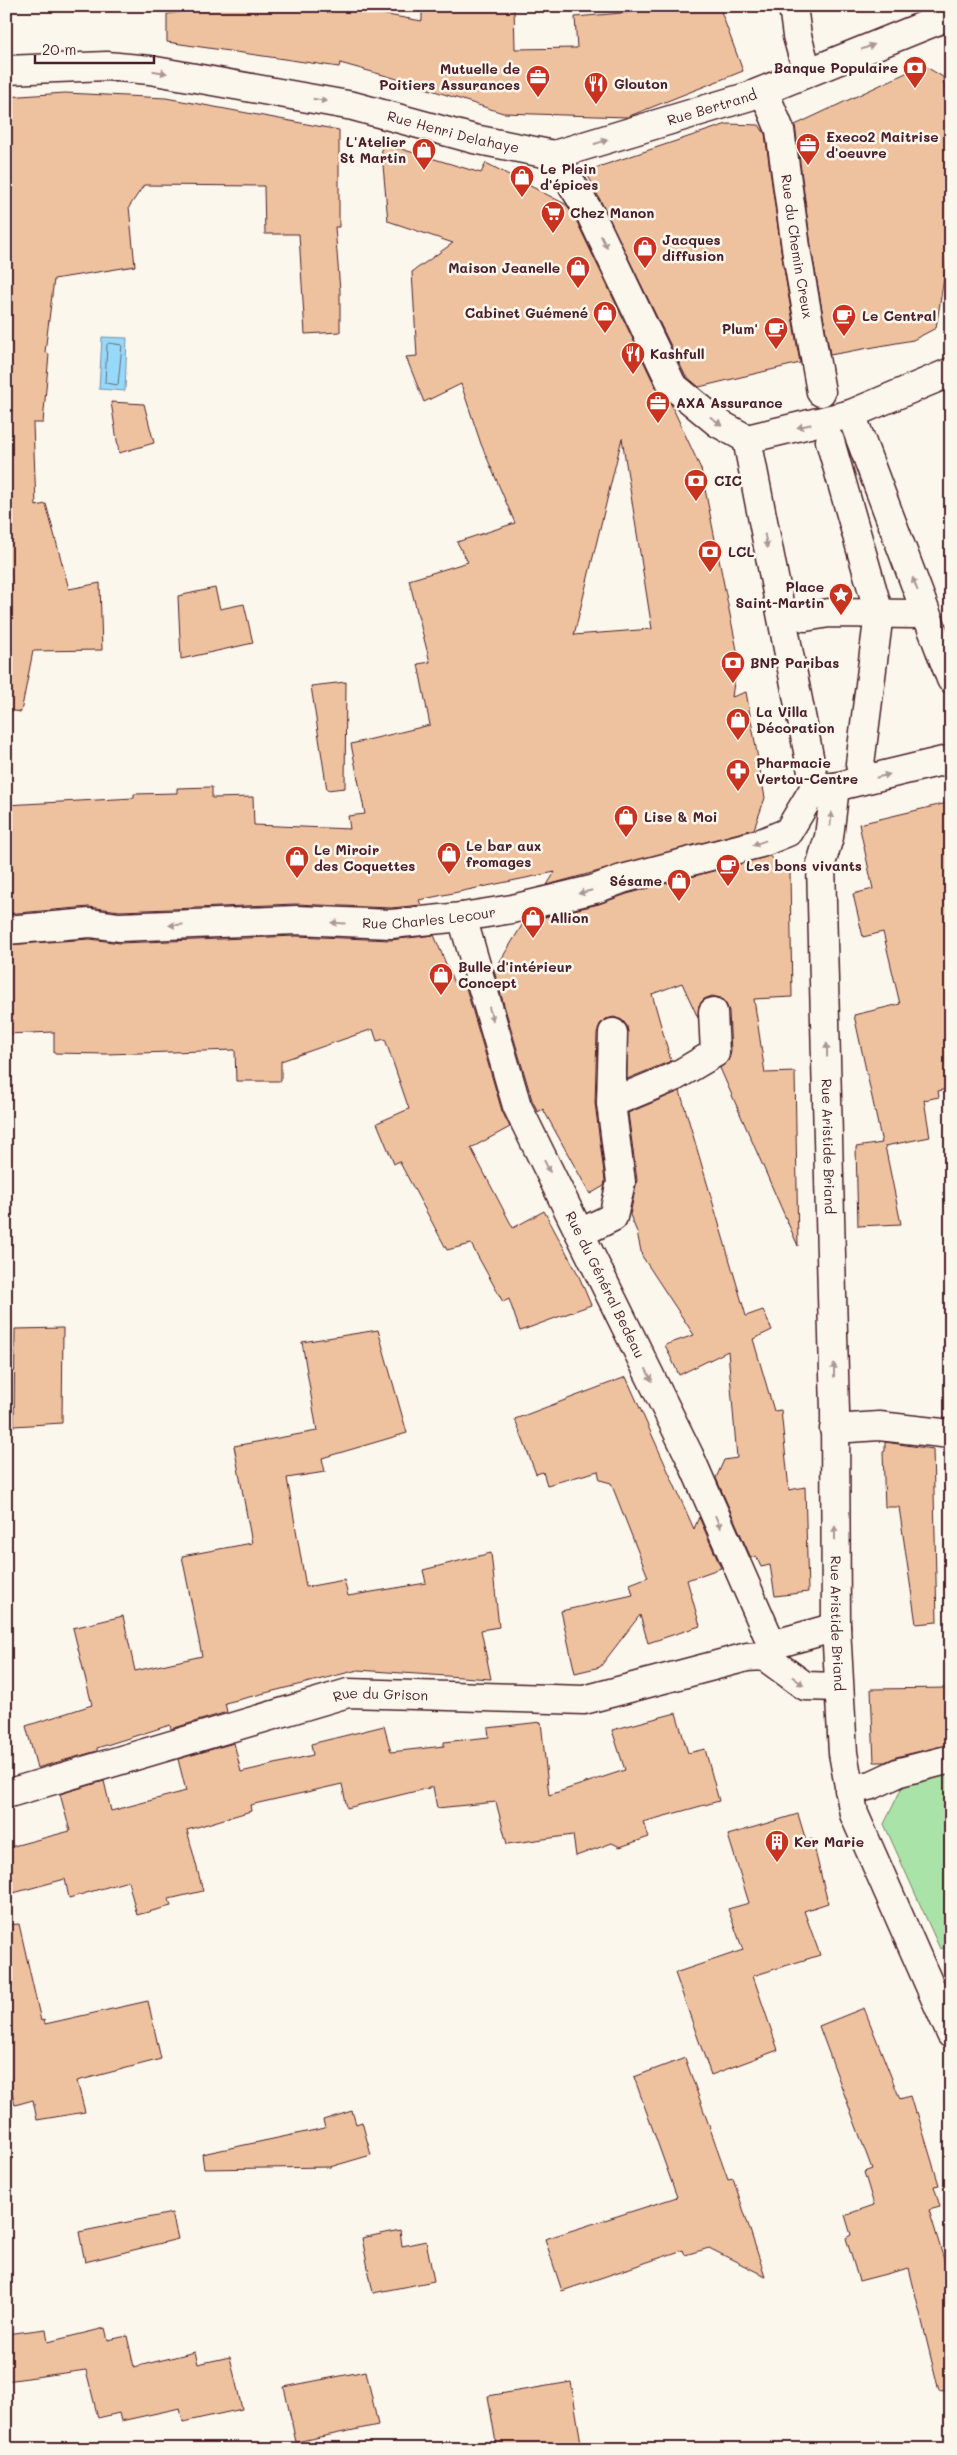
<svg xmlns="http://www.w3.org/2000/svg" width="957" height="2455" viewBox="0 0 957 2455" font-family="Mali,sans-serif">
<rect width="100%" height="100%" fill="#fbf7ec"/>
<filter id="ink" filterUnits="userSpaceOnUse"><feTurbulence type="fractalNoise" baseFrequency=".02" numOctaves="2"/><feDisplacementMap in="SourceGraphic" scale="10" xChannelSelector="R" yChannelSelector="G"/><feConvolveMatrix kernelMatrix="1 2 1 2 8 2 1 2 1" color-interpolation-filters="sRGB"/></filter>
<g filter="url(#ink)">
<path fill="#a9e3a7" stroke="#7a8169" d="M951 1768V1946L940 1949 884 1824 906 1779Z"/>
<path fill="#97d9f9" stroke="#788fa7" d="M102 337 127 338 125 391 99 389Z"/>
<g fill="none" stroke-linecap="round" stroke-linejoin="round">
<path stroke="#69697d" stroke-width="1" d="M109 343 122 345 118 385 105 383 107 345Z"/>
</g>
<g fill="#efc29f" stroke="#4a1f2b" fill-rule="evenodd">
<path d="M188 6H335L422 21V6H514L515 49 577 48 575 17 669 9 668 6H719L743 71 627 117 503 113 394 78 340 63 339 67 167 42V14L189 11Z"/>
<path d="M923 65 943 77 951 133V234L936 328 913 340 830 355 812 253 795 125Z"/>
<path d="M65 93 166 98 339 130V227H335L340 291V332L305 334 299 234H265L264 186 144 185 129 207 135 266 54 279 45 352 49 354 43 423H33L36 506 46 504 69 589 100 583 102 650 33 651 21 712 6 710V97Z"/>
<path d="M727 124 759 125 765 134 782 257 800 363 699 387 685 375 586 171Z"/>
<path d="M381 143 481 173 486 163 567 205 577 222 658 392 671 404 701 469 738 655 732 697 746 692 765 798 754 829 547 885 555 872 419 900 421 905 391 908 295 904 120 911 89 907 6 914V805L134 798V794L177 793V788L212 787V798L253 797 254 825 350 829 348 816 365 814 351 744 430 725 418 664 430 662 409 580 468 562 457 542 515 523 481 444 461 384 424 402 406 357 417 356 412 272 453 243 388 221ZM622 438 652 629 574 635Z"/>
<path d="M111 402 144 404 154 443 119 453Z"/>
<path d="M215 588 220 609 244 604 253 643 181 659 178 596Z"/>
<path d="M346 682 345 788 327 790 311 686Z"/>
<path d="M951 802V1088L938 1091 939 1097 924 1100 930 1137 885 1146 901 1224 858 1226 856 1147 882 1143 854 1015 900 1004 883 932 863 937 853 894 873 889 859 824Z"/>
<path d="M769 856 790 873 792 997 754 999 765 1073 795 1072 798 1246 720 1068 728 1061 731 1052 729 1011 726 1004 721 998 712 996 704 999 699 1005 698 1018 682 983 652 994 671 1061 627 1079V1026L622 1020 614 1017 606 1019 600 1024 597 1033 595 1103 605 1181 604 1186 590 1194 543 1109 538 1112 532 1100 494 971 524 922 599 904 627 894Z"/>
<path d="M434 935 454 983 464 981 502 1111 510 1127 471 1148 513 1228 544 1211 578 1274 591 1305 520 1331 509 1299 503 1302 471 1244 447 1250 399 1161 394 1164 377 1123 409 1109 385 1039 377 1041 373 1029 281 1061V1081H236L235 1050 107 1054 54 1053V1032L6 1034V945L90 939 120 943 296 936 390 940Z"/>
<path d="M680 1091 746 1316 763 1310 772 1330 753 1339 774 1411 781 1410 789 1490 805 1487 808 1592 775 1596 770 1565 761 1567 756 1556 751 1558 716 1478 724 1460 737 1458 728 1351 679 1375 665 1345 694 1335 642 1256 637 1232 630 1215 637 1180 628 1113Z"/>
<path d="M63 1328 62 1423 14 1426 15 1329Z"/>
<path d="M378 1330 407 1433 322 1458 325 1472 287 1478 306 1587 344 1580 348 1596 426 1583 423 1570 491 1553 499 1627 481 1630 491 1679 358 1670 225 1703 227 1712 171 1729 170 1725 97 1748V1751L37 1768 26 1726 92 1705 73 1628 123 1616 135 1671 202 1656 182 1556 252 1543 234 1446 317 1431 302 1342Z"/>
<path d="M626 1377 694 1529 699 1517 721 1568 687 1580 700 1626 648 1643 640 1615 600 1667 575 1673 561 1611 633 1595 630 1584 648 1577 611 1483 600 1480 598 1471 547 1485 543 1472 536 1474 515 1419Z"/>
<path d="M885 1442 933 1449 937 1622 916 1624 899 1507H885L883 1452 885 1451Z"/>
<path d="M951 1688V1744L896 1757 885 1762H874L871 1689Z"/>
<path d="M676 1713 688 1753 705 1749 719 1801 643 1822 649 1837 620 1847 612 1843 576 1856 573 1835 507 1844 496 1802 437 1808 433 1787 347 1808 342 1784 250 1805 251 1811 187 1830 203 1891 169 1899 171 1906 137 1915 128 1881 69 1898 65 1879 6 1895V1848L70 1831 60 1794 104 1781 111 1811 186 1791 178 1759 234 1743 241 1772 313 1755 311 1744 384 1726 391 1752 444 1746V1742L489 1737 488 1728 541 1722 549 1795 625 1770 612 1730Z"/>
<path d="M798 1814 806 1841 812 1839 828 1903 804 1911 820 1955 753 1976 778 2050 711 2075 675 1973 743 1950 728 1909 749 1903 728 1835Z"/>
<path d="M19 1924 41 2021 44 2020 45 2024 148 2001 161 2059 77 2081 85 2112 37 2120 33 2100 15 2105 6 2065V1925Z"/>
<path d="M864 2008 900 2099 910 2096 915 2113 917 2112 939 2185 934 2186 940 2207 929 2210 951 2283V2390L939 2391 909 2268 859 2281 846 2238 851 2235 845 2215 874 2205 864 2172 872 2169 819 2026Z"/>
<path d="M685 2058 728 2179 733 2178 765 2276 709 2248 685 2255 683 2250 562 2291 545 2239 677 2197 634 2077Z"/>
<path d="M352 2111 356 2124 362 2122 371 2155 330 2167 204 2169 202 2154 325 2128 323 2120Z"/>
<path d="M172 2213 178 2239 85 2262 79 2232Z"/>
<path d="M400 2230 402 2246 426 2241 434 2281 373 2293 362 2238Z"/>
<path d="M105 2328 108 2340 127 2336 134 2367 195 2352 198 2364 230 2357 242 2409 183 2422 180 2408 121 2421 119 2413 98 2418 86 2370 6 2381V2334L46 2329 48 2342Z"/>
<path d="M366 2371 378 2425 296 2442 284 2387Z"/>
<path d="M571 2382 582 2449H497L488 2396Z"/>
</g>
<g fill="none" stroke-linecap="round" stroke-linejoin="round">
<defs>
<g id="street">
<path d="M793 6 797 36 807 71"/>
<path id="s1" d="M6 70 107 66 150 70 353 106 474 139 554 155 591 215 672 385 718 423 747 439"/>
<path id="s2" d="M768 101 780 130 797 255 821 392"/>
<path id="s3" d="M554 155 750 96 951 15"/>
<path d="M951 372 851 414 747 439 815 787H835L951 759"/>
<path d="M851 414 951 679"/>
<path d="M830 441 879 613 860 764"/>
<path d="M805 617 829 613 914 614"/>
<path id="s4" d="M835 787 829 837 821 864 835 1412 836 1627 843 1753 854 1814 951 2034"/>
<path id="s5" d="M462 917 517 1106 689 1455 772 1645"/>
<path id="s6" d="M6 930 90 923 119 927 296 920 391 924 462 917 512 909 595 889 622 879 761 843 788 832 815 787"/>
<path d="M611 1103 676 1076 715 1053 713 1012"/>
<path d="M580 1233 613 1217 621 1182 611 1103 613 1033"/>
<path d="M834 1429 879 1426 951 1434"/>
<path d="M764 1656 772 1645 836 1627"/>
<path d="M849 1790 872 1785 900 1772 951 1759"/>
<path id="s7" d="M6 1794 348 1693 584 1700 747 1657 764 1656 805 1686 838 1687"/>
</g>
</defs>
<use href="#street" stroke="#4a1f2b" stroke-width="31"/>
<use href="#street" stroke="#fbf7ec" stroke-width="28"/>
</g>
<defs><path id="oneway-solid" d="M-6-.8H1V-3.2L6.5 0L1 3.2V.8H-6Z" transform="scale(1.25)"/></defs>
<g fill="#ab9695">
<use href="#oneway-solid" transform="translate(868 47) rotate(-21)"/>
<use href="#oneway-solid" transform="translate(160 72) rotate(10)"/>
<use href="#oneway-solid" transform="translate(320 100) rotate(10)"/>
<use href="#oneway-solid" transform="translate(601 142) rotate(-17)"/>
<use href="#oneway-solid" transform="translate(604 242) rotate(65)"/>
<use href="#oneway-solid" transform="translate(716 421) rotate(36)"/>
<use href="#oneway-solid" transform="translate(804 426) rotate(167)"/>
<use href="#oneway-solid" transform="translate(766 541) rotate(79)"/>
<use href="#oneway-solid" transform="translate(915 584) rotate(-111)"/>
<use href="#oneway-solid" transform="translate(883 776) rotate(-14)"/>
<use href="#oneway-solid" transform="translate(831 819) rotate(-84)"/>
<use href="#oneway-solid" transform="translate(759 843) rotate(160)"/>
<use href="#oneway-solid" transform="translate(585 892) rotate(166)"/>
<use href="#oneway-solid" transform="translate(338 923) rotate(-176)"/>
<use href="#oneway-solid" transform="translate(176 925) rotate(176)"/>
<use href="#oneway-solid" transform="translate(491 1014) rotate(74)"/>
<use href="#oneway-solid" transform="translate(827 1050) rotate(-91)"/>
<use href="#oneway-solid" transform="translate(547 1166) rotate(64)"/>
<use href="#oneway-solid" transform="translate(834 1370) rotate(-91)"/>
<use href="#oneway-solid" transform="translate(649 1375) rotate(64)"/>
<use href="#oneway-solid" transform="translate(718 1522) rotate(66)"/>
<use href="#oneway-solid" transform="translate(835 1533) rotate(-90)"/>
<use href="#oneway-solid" transform="translate(798 1681) rotate(37)"/>
</g>
</g>
<defs>
<symbol id="bank-pin" viewBox="-11 -11 22 30"><path d="M0 17L-7.5 6A9.5 9.5 0 1 1 7.5 6Z" fill="#c8321e" stroke="#fbf7ec"/><path d="M-6-4H6V4H-6ZM0-2.3a2.3 2.3 0 1 0 0 4.6a2.3 2.3 0 1 0 0-4.6Z" fill="#fff"/></symbol>
<symbol id="office-pin" viewBox="-11 -11 22 30"><path d="M0 17L-7.5 6A9.5 9.5 0 1 1 7.5 6Z" fill="#c8321e" stroke="#fbf7ec"/><path d="M-6-3h4V-5.5h4V-3h4V5H-6ZM-1-4.5V-3h2v-1.5ZM-6 0V1H6V0Z" fill="#fff"/></symbol>
<symbol id="restaurant-pin" viewBox="-11 -11 22 30"><path d="M0 17L-7.5 6A9.5 9.5 0 1 1 7.5 6Z" fill="#c8321e" stroke="#fbf7ec"/><path d="M-5-6h1v4h1v-4h1v4h1v-4h1v5L-1.5 .5V6h-2V.5L-5-1ZM5-6V6H3V1.5H1.5Q1.5-4 5-6Z" fill="#fff"/></symbol>
<symbol id="shop-pin" viewBox="-11 -11 22 30"><path d="M0 17L-7.5 6A9.5 9.5 0 1 1 7.5 6Z" fill="#c8321e" stroke="#fbf7ec"/><path d="M-5-2.5h2.3a2.7 3.5 0 0 1 5.4 0H5L5.5 6h-11ZM-1.5-2.5h3a1.5 2.3 0 0 0-3 0Z" fill="#fff"/></symbol>
<symbol id="supermarket-pin" viewBox="-11 -11 22 30"><path d="M0 17L-7.5 6A9.5 9.5 0 1 1 7.5 6Z" fill="#c8321e" stroke="#fbf7ec"/><path d="M-6-5.5h2.5l.6 2H6L4.5 2H-2.5L-4.4-4H-6ZM-1.5 3.2a1.3 1.3 0 1 0 .1 0ZM3 3.2a1.3 1.3 0 1 0 .1 0Z" fill="#fff"/></symbol>
<symbol id="cafe-pin" viewBox="-11 -11 22 30"><path d="M0 17L-7.5 6A9.5 9.5 0 1 1 7.5 6Z" fill="#c8321e" stroke="#fbf7ec"/><path d="M-5.5-4.5H6V0H3Q3 3.5 0 3.5H-2.5Q-5.5 3.5-5.5 0ZM3-3.2v2h1.7v-2ZM-6 4.5H4V6H-6Z" fill="#fff"/></symbol>
<symbol id="sight-pin" viewBox="-11 -11 22 30"><path d="M0 17L-7.5 6A9.5 9.5 0 1 1 7.5 6Z" fill="#c8321e" stroke="#fbf7ec"/><path d="M0-6L1.8-2.2L6-1.7L2.9 1.2L3.7 5.4L0 3.3L-3.7 5.4L-2.9 1.2L-6-1.7L-1.8-2.2Z" fill="#fff"/></symbol>
<symbol id="pharmacy-pin" viewBox="-11 -11 22 30"><path d="M0 17L-7.5 6A9.5 9.5 0 1 1 7.5 6Z" fill="#c8321e" stroke="#fbf7ec"/><path d="M-2-6h4v4h4v4h-4v4h-4v-4h-4v-4h4Z" fill="#fff"/></symbol>
<symbol id="building-pin" viewBox="-11 -11 22 30"><path d="M0 17L-7.5 6A9.5 9.5 0 1 1 7.5 6Z" fill="#c8321e" stroke="#fbf7ec"/><path d="M-4-6H4V6H1V3H-1V6H-4ZM-2.5-4.3h1.7v1.8h-1.7ZM.8-4.3h1.7v1.8H.8ZM-2.5-1h1.7V.8h-1.7ZM.8-1h1.7V.8H.8Z" fill="#fff"/></symbol>
</defs>
<g fill-rule="evenodd">
<use href="#bank-pin" x="901" y="54" width="28" height="38"/>
<use href="#office-pin" x="524" y="63" width="28" height="38"/>
<use href="#restaurant-pin" x="582" y="70" width="28" height="38"/>
<use href="#office-pin" x="794" y="131" width="28" height="38"/>
<use href="#shop-pin" x="410" y="136" width="28" height="38"/>
<use href="#shop-pin" x="508" y="163" width="28" height="38"/>
<use href="#supermarket-pin" x="539" y="199" width="28" height="38"/>
<use href="#shop-pin" x="631" y="234" width="28" height="38"/>
<use href="#shop-pin" x="564" y="254" width="28" height="38"/>
<use href="#shop-pin" x="591" y="299" width="28" height="38"/>
<use href="#cafe-pin" x="830" y="302" width="28" height="38"/>
<use href="#cafe-pin" x="762" y="315" width="28" height="38"/>
<use href="#restaurant-pin" x="619" y="340" width="28" height="38"/>
<use href="#office-pin" x="644" y="389" width="28" height="38"/>
<use href="#bank-pin" x="682" y="467" width="28" height="38"/>
<use href="#bank-pin" x="696" y="538" width="28" height="38"/>
<use href="#sight-pin" x="827" y="581" width="28" height="38"/>
<use href="#bank-pin" x="719" y="649" width="28" height="38"/>
<use href="#shop-pin" x="724" y="706" width="28" height="38"/>
<use href="#pharmacy-pin" x="724" y="757" width="28" height="38"/>
<use href="#shop-pin" x="612" y="803" width="28" height="38"/>
<use href="#shop-pin" x="435" y="840" width="28" height="38"/>
<use href="#shop-pin" x="283" y="844" width="28" height="38"/>
<use href="#cafe-pin" x="714" y="852" width="28" height="38"/>
<use href="#shop-pin" x="665" y="867" width="28" height="38"/>
<use href="#shop-pin" x="519" y="904" width="28" height="38"/>
<use href="#shop-pin" x="427" y="961" width="28" height="38"/>
<use href="#building-pin" x="763" y="1828" width="28" height="38"/>
</g>
<g text-anchor="middle" stroke-width="5" stroke-linejoin="round" paint-order="stroke">
<g font-size="14" font-weight="bold" fill="#4a1f2b" stroke="#fbf7ec" text-anchor="start">
<text x="898" y="73" text-anchor="end">Banque Populaire</text>
<text x="520" y="74" text-anchor="end">Mutuelle de<tspan x="520" dy="16">Poitiers Assurances</tspan></text>
<text x="614" y="89">Glouton</text>
<text x="826" y="142">Execo2 Maitrise<tspan x="826" dy="16">d'oeuvre</tspan></text>
<text x="406" y="147" text-anchor="end">L'Atelier<tspan x="406" dy="16">St Martin</tspan></text>
<text x="540" y="174">Le Plein<tspan x="540" dy="16">d'épices</tspan></text>
<text x="570" y="218">Chez Manon</text>
<text x="662" y="245">Jacques<tspan x="662" dy="16">diffusion</tspan></text>
<text x="560" y="273" text-anchor="end">Maison Jeanelle</text>
<text x="588" y="318" text-anchor="end">Cabinet Guémené</text>
<text x="862" y="321">Le Central</text>
<text x="758" y="334" text-anchor="end">Plum'</text>
<text x="650" y="359">Kashfull</text>
<text x="676" y="408">AXA Assurance</text>
<text x="714" y="486">CIC</text>
<text x="728" y="557">LCL</text>
<text x="824" y="592" text-anchor="end">Place<tspan x="824" dy="16">Saint-Martin</tspan></text>
<text x="750" y="668">BNP Paribas</text>
<text x="756" y="717">La Villa<tspan x="756" dy="16">Décoration</tspan></text>
<text x="756" y="768">Pharmacie<tspan x="756" dy="16">Vertou-Centre</tspan></text>
<text x="644" y="822">Lise &amp; Moi</text>
<text x="466" y="851">Le bar aux<tspan x="466" dy="16">fromages</tspan></text>
<text x="314" y="855">Le Miroir<tspan x="314" dy="16">des Coquettes</tspan></text>
<text x="746" y="871">Les bons vivants</text>
<text x="662" y="886" text-anchor="end">Sésame</text>
<text x="550" y="923">Allion</text>
<text x="458" y="972">Bulle d'intérieur<tspan x="458" dy="16">Concept</tspan></text>
<text x="794" y="1847">Ker Marie</text>
</g>
<g font-size="14" fill="#4a1f2b" stroke="#fbf7ec">
<text dy="5" stroke="none"><textPath href="#s3" startOffset="165">Rue Bertrand</textPath></text>
<text dy="5" stroke="none"><textPath href="#s1" startOffset="454">Rue Henri Delahaye</textPath></text>
<text dy="5" stroke="none"><textPath href="#s2" startOffset="149">Rue du Chemin Creux</textPath></text>
<text dy="5" stroke="none"><textPath href="#s6" startOffset="424">Rue Charles Lecour</textPath></text>
<text dy="5" stroke="none"><textPath href="#s4" startOffset="361">Rue Aristide Briand</textPath></text>
<text dy="5" stroke="none"><textPath href="#s5" startOffset="396">Rue du Général Bedeau</textPath></text>
<text dy="5" stroke="none"><textPath href="#s4" startOffset="838">Rue Aristide Briand</textPath></text>
<text dy="5" stroke="none"><textPath href="#s7" startOffset="389">Rue du Grison</textPath></text>
</g>
</g>
<rect width="957" height="2455" fill="none" stroke="#fbf7ec" stroke-width="25"/>
<rect x="12" y="12" width="932" height="2430" fill="none" stroke="#4a1f2b" stroke-width="2" filter="url(#ink)"/>
<path d="M35 55v8h119v-8" fill="none" stroke="#4a1f2b" stroke-width="2.5"/>
<text x="42" y="55" font-size="15" fill="#4a1f2b" stroke="#fbf7ec" stroke-width="4" paint-order="stroke">20 m</text>
</svg>
